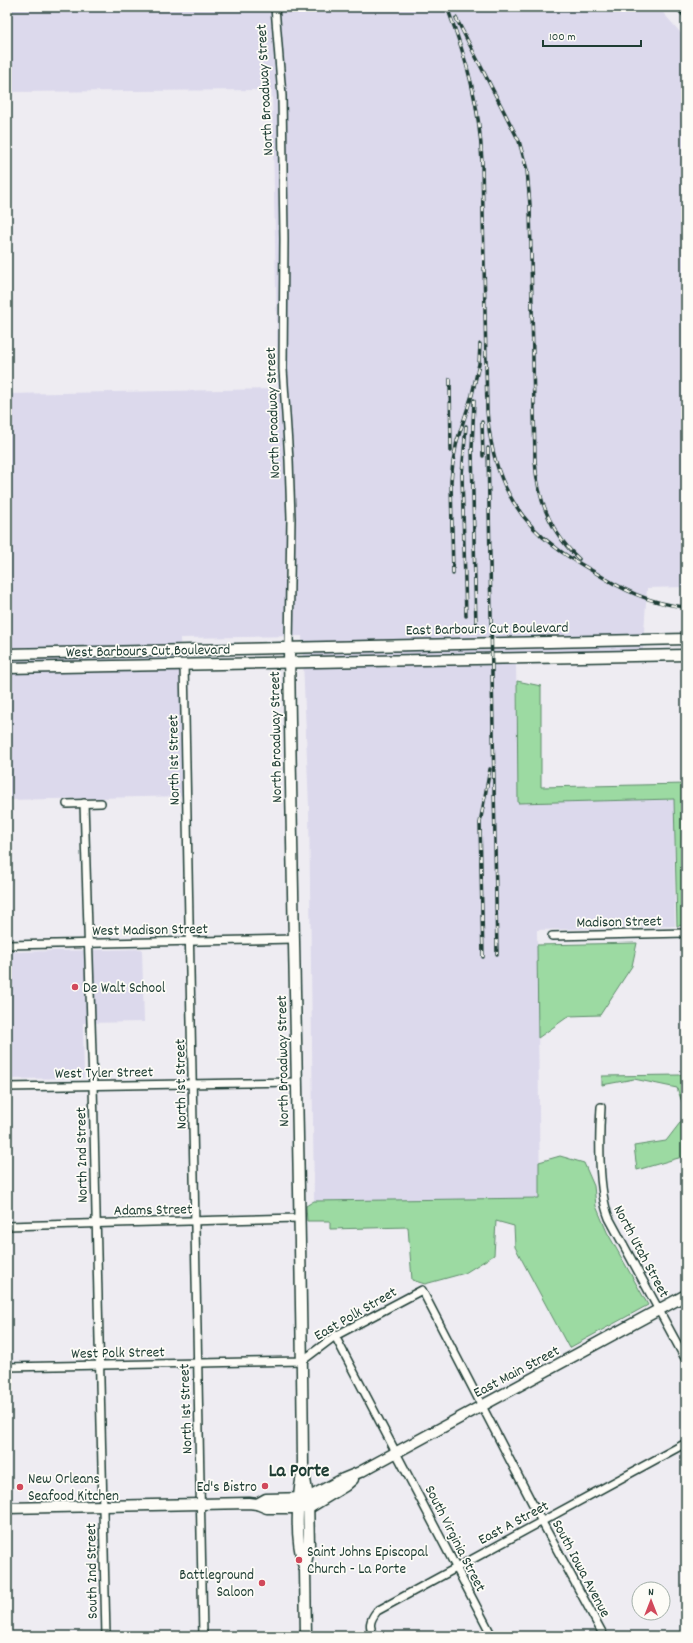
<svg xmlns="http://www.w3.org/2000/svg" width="693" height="1643" viewBox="0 0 693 1643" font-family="Dekko,sans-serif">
<rect width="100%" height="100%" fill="#eeecf2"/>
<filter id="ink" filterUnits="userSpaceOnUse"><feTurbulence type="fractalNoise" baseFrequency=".025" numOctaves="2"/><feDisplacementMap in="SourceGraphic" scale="8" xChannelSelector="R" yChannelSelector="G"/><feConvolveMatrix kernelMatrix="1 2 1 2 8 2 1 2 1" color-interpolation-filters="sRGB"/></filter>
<g filter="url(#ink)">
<g fill="#dcd9ec">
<path d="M7 7H658L686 39V587L647 588 642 661 516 663 518 803 674 799 675 926 537 930 540 1198 314 1201 309 807 302 636 180 638 186 796 7 800V394L278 389 272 90 7 92Z"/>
<path d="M142 949 144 1022 83 1023 84 1078 7 1079V952Z"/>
</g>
<g fill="#9cdaa2" stroke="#5e8c6b">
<path d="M517 681 541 686V787L686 784V925L677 926 674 799 518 803Z"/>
<path d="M637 943 632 966 600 1015 569 1016 538 1038 537 945Z"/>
<path d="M680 1075 686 1081V1113L677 1088 634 1079 602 1085V1076Z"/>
<path d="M686 1115V1158L682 1157 637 1170 634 1146 666 1141Z"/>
<path d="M560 1156 584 1163 594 1186 596 1206 607 1232 648 1305 569 1348 515 1247 514 1226 496 1221 494 1255 465 1273 425 1284 412 1280 408 1227 330 1229V1221H307L306 1206 314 1201 539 1198V1162Z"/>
</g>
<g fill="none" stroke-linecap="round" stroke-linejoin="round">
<defs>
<g id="street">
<path d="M275 7 282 96 284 239 283 369 289 460 291 518 289 647"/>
<path d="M184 664 203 1636"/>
<path d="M84 803 93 1085 106 1636"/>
<path d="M67 804 101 803"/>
<path d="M552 936 686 933"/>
<path d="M7 945 294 939"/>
<path d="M7 1087 298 1082"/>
<path d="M601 1107C599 1137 598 1190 609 1218L686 1360"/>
<path d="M7 1226 299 1218"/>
<path d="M335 1336 492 1636"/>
<path d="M7 1367 302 1361 335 1336 422 1290 542 1522 604 1636"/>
<path d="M374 1636C368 1626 370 1620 377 1611L686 1443"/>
</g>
<g id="secondary">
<path d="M289 647C292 920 301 1193 303 1466L308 1498 309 1546 305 1570 306 1636"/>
<path d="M7 654 686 639"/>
<path d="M7 668 686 655"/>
<path d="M302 1474C297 1504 295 1538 304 1567"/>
<path d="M257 1504 266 1499 308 1498 343 1479 360 1472 686 1295"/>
<path d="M7 1508 249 1503 257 1504 267 1508H309L345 1486 353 1479"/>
</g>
</defs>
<use href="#street" stroke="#1f3d34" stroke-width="10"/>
<use href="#secondary" stroke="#1f3d34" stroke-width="13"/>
<use href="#street" stroke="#fdfcf7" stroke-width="7"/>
<use href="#secondary" stroke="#fdfcf7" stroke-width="10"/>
<defs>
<g id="rail">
<path d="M447 7C467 60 480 106 482 163L487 410C491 466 509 513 555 547 566 556 579 563 591 570 621 589 650 604 686 607"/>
<path d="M676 7 686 18"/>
<path d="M456 18 519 141 527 170 530 205 535 460C537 498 551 533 579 559"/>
<path d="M450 379 451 451"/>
<path d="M474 400 472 449 476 627"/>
<path d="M482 422 483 456"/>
<path d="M466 426 462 475 466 616"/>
<path d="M488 448 497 954"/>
<path d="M453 574 451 481 453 462 457 441 472 395 479 364 480 344"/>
<path d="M483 957 480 823 490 769"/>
</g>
</defs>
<use href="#rail" stroke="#1f3d34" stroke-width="3.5"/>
<use href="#rail" stroke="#fdfcf7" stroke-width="2" stroke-dasharray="6" stroke-linecap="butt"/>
</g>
</g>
<g fill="#d1495b" stroke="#fdfcf7" stroke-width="1.5">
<circle cx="75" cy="987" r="4"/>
<circle cx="265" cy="1486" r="4"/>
<circle cx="20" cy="1487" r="4"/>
<circle cx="299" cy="1560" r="4"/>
<circle cx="262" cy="1583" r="4"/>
</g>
<g text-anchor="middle" stroke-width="3.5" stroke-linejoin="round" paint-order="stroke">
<g font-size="15" fill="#1f3d34" stroke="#fdfcf7">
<text transform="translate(264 90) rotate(-93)" y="5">North Broadway Street</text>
<text transform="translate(272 413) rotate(-92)" y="5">North Broadway Street</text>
<text transform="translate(487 628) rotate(-1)" y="5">East Barbours Cut Boulevard</text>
<text transform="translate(148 650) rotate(-1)" y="5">West Barbours Cut Boulevard</text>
<text transform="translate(275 737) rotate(-91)" y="5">North Broadway Street</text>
<text transform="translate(173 760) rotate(-91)" y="5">North 1st Street</text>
<text transform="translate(619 921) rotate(-1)" y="5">Madison Street</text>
<text transform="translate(150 929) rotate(-1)" y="5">West Madison Street</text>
<text transform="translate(282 1061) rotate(-91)" y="5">North Broadway Street</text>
<text transform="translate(104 1072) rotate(-1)" y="5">West Tyler Street</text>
<text transform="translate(180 1084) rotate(-91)" y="5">North 1st Street</text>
<text transform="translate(81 1155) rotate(-91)" y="5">North 2nd Street</text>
<text transform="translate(153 1209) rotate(-1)" y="5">Adams Street</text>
<text transform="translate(642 1251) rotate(62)" y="5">North Utah Street</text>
<text transform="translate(355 1313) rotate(-30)" y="5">East Polk Street</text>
<text transform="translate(118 1352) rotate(-1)" y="5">West Polk Street</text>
<text transform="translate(516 1371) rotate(-28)" y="5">East Main Street</text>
<text transform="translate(185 1409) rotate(-92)" y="5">North 1st Street</text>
<text transform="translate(513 1522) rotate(-28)" y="5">East A Street</text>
<text transform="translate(456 1538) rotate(63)" y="5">South Virginia Street</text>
<text transform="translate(582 1568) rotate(62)" y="5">South Iowa Avenue</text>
<text transform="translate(91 1571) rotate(-91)" y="5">South 2nd Street</text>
</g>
<g font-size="15" fill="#1f3d34" stroke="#fdfcf7" text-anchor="start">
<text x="83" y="992">De Walt School</text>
<text x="28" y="1483">New Orleans<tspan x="28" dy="17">Seafood Kitchen</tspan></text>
<text x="257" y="1491" text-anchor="end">Ed's Bistro</text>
<text x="307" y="1556">Saint Johns Episcopal<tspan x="307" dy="17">Church - La Porte</tspan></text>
<text x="254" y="1579" text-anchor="end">Battleground<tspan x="254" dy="17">Saloon</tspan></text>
</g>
<g font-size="19" font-weight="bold" fill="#1f3d34" stroke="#fdfcf7">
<text x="299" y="1476">La Porte</text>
</g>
</g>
<rect width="693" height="1643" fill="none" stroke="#fdfcf7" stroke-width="24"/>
<rect x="12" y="12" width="669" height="1619" fill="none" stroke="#1f3d34" stroke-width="1.5" filter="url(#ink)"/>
<g transform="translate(651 1601)"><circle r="19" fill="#fdfcf7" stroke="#a4b0a9"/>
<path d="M0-3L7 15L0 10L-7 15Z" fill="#d1495b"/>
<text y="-6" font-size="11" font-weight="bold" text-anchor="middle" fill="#1f3d34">N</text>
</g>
<path d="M543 40v6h98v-6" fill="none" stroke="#1f3d34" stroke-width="2"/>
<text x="549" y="40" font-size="12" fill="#1f3d34" stroke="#fdfcf7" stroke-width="3" paint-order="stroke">100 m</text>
</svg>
